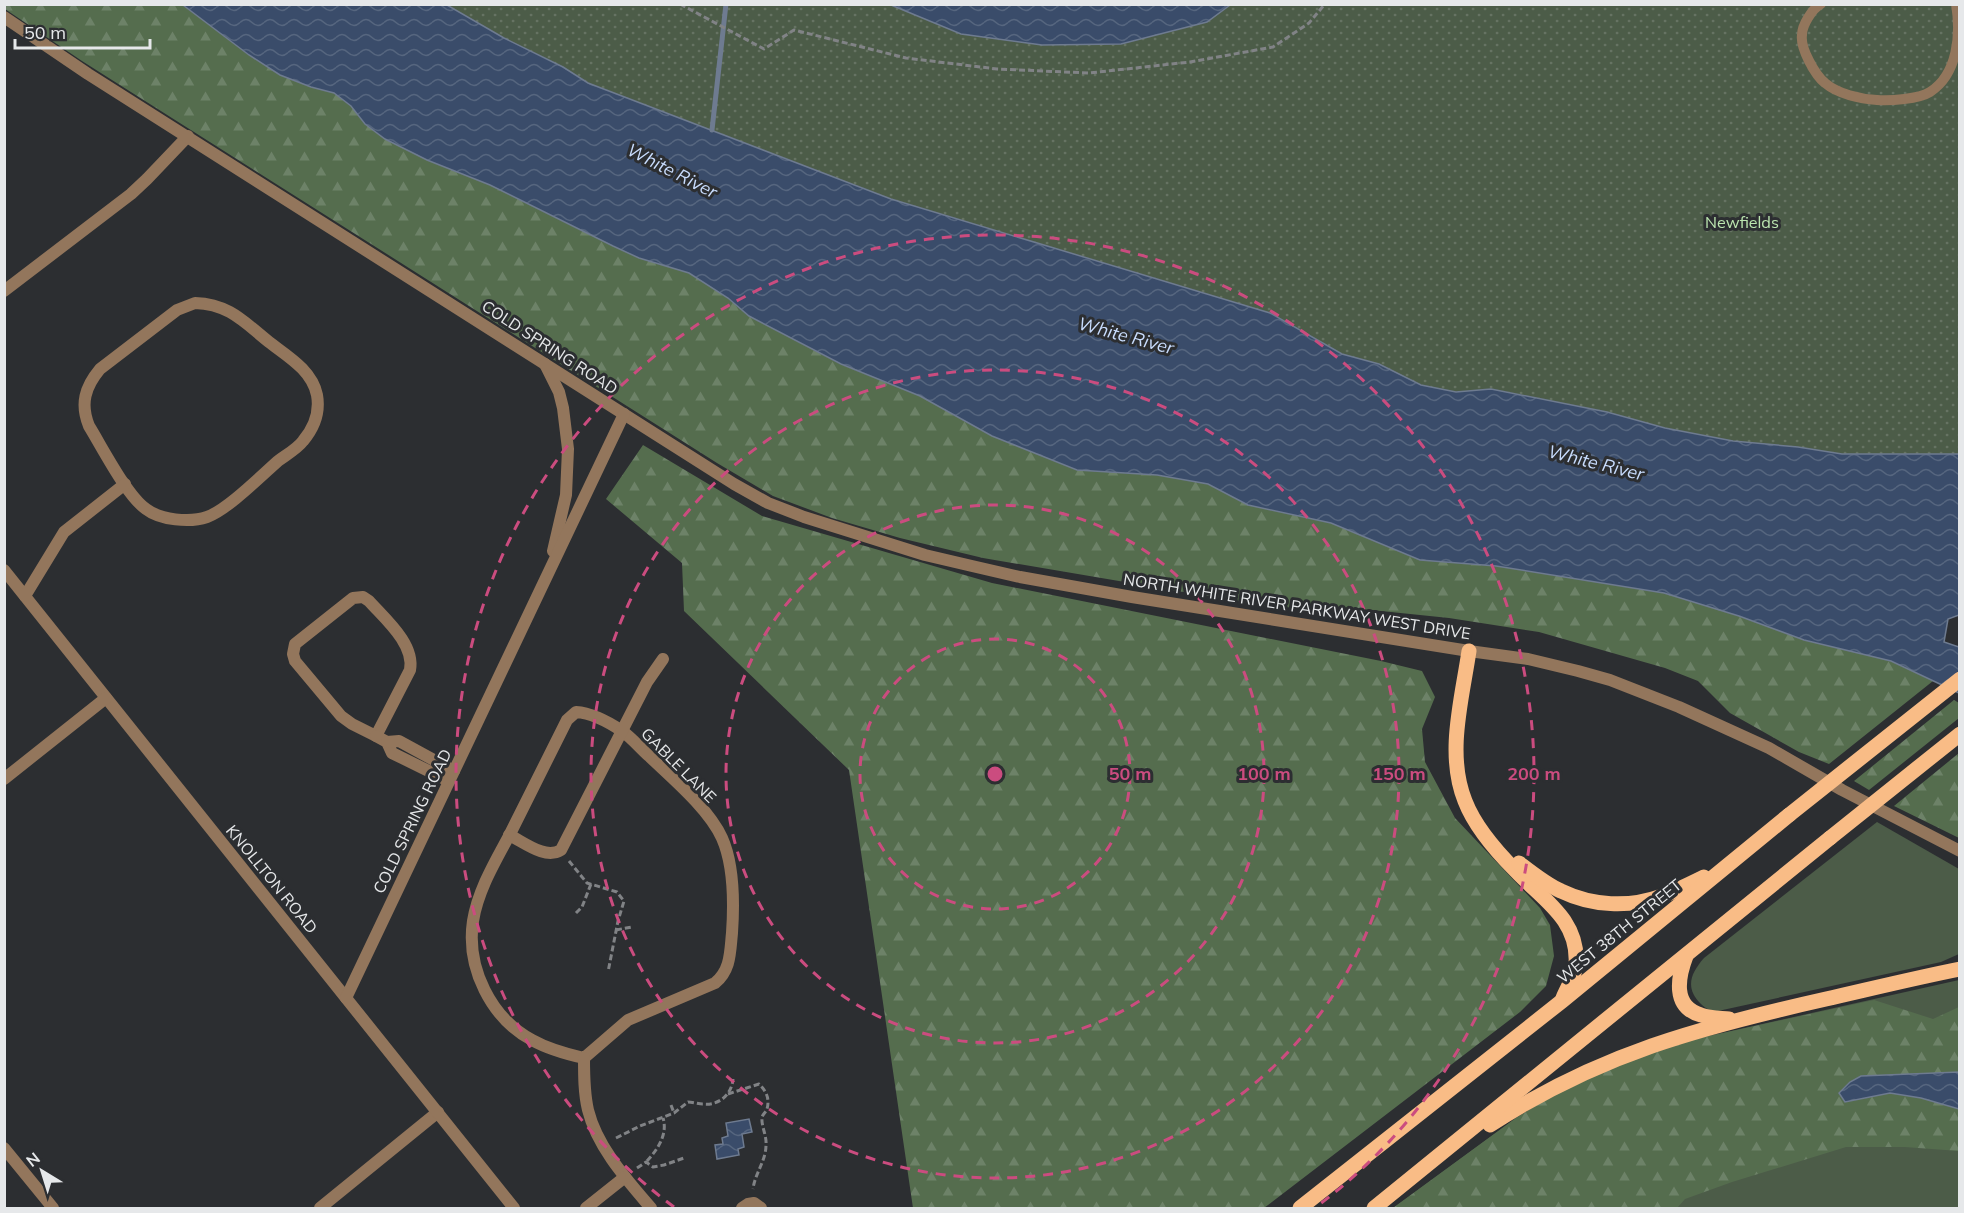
<svg xmlns="http://www.w3.org/2000/svg" width="1964" height="1213" viewBox="0 0 1964 1213" font-family="Mulish,sans-serif">
<defs>
<pattern id="forest-firs" width="22" height="20" patternUnits="userSpaceOnUse" patternTransform="scale(1.5)"><rect width="22" height="20" fill="#556d4e"/><path d="M5 1l3.5 6h-7zM16 11l3.5 6h-7z" fill="#6d8268"/></pattern>
<pattern id="park-dots" width="8" height="8" patternUnits="userSpaceOnUse" patternTransform="scale(1.5)"><rect width="8" height="8" fill="#4c5c48"/><path d="M2 2h.1M6 6h.1" fill="none" stroke="#667363" stroke-width="1.8" stroke-linecap="round"/></pattern>
<pattern id="water-waves" width="16" height="10" patternUnits="userSpaceOnUse" patternTransform="scale(1.5)"><rect width="16" height="10" fill="#3a4c6a"/><path d="M0 5q4-4 8 0t8 0" fill="none" stroke="#56667f"/></pattern>
</defs>
<rect width="100%" height="100%" fill="#2c2e31"/>
<g fill="#4c5c48">
<path d="M1877 822 1959 869V954L1941 962 1718 1011C1711 1011 1706 1009 1701 1004 1685 988 1690 974 1704 958Z"/>
<path d="M1959 980V1208H1393L1516 1118 1673 1044Z"/>
</g>
<g fill="url(#forest-firs)">
<path d="M4 5H183L249 55 280 75 311 87 334 93 351 106 365 124 385 139 427 160 490 185 613 246 689 273 728 298 749 316 840 364 920 396 992 436 1157 475 1208 484 1248 505 1331 523 1420 560 1496 566 1664 593 1739 616 1804 640 1891 661 1933 681 1829 764 1799 752 1730 713 1698 681 1665 668 1539 632 1449 618 1323 605 1278 608 983 558 900 538 832 518 773 496 717 463 82 61 5 9Z"/>
<path d="M643 445 762 516 992 583 1381 661 1422 671 1435 697 1422 729 1425 762 1455 818 1540 908 1550 925 1554 956 1546 986 1520 1012 1264 1208H913L849 770 684 611 682 563 606 499Z"/>
<path d="M1954 700 1959 703V718L1869 790 1854 781Z"/>
<path d="M1959 753V838L1894 806Z"/>
<path d="M1874 1000 1933 1019 1959 1007V1072L1861 1076 1846 1102 1890 1093 1921 1098 1959 1109V1151L1905 1147H1846L1732 1182 1685 1199 1677 1208H1393L1516 1118 1546 1099 1606 1069 1673 1044Z"/>
</g>
<path fill="url(#park-dots)" d="M447 5H1959V454H1842L1797 447 1733 441 1665 428 1607 412 1492 389 1456 392 1421 385 1379 364 1342 354 1270 313 891 199 588 83 563 67 504 38Z"/>
<g fill="url(#water-waves)" stroke="#6e7b90" stroke-width="1.5">
<path d="M183 5H447L504 38 563 67 588 83 891 199 1270 313 1342 354 1379 364 1421 385 1456 392 1491 389 1607 412 1665 428 1733 441 1798 447 1842 454H1959V615L1948 619 1944 642 1959 647V693L1891 661 1804 640 1739 616 1664 593 1496 566 1420 560 1331 523 1248 505 1208 484 1157 475 1077 470 992 436 920 396 841 364 749 316 728 298 689 273 639 258 613 246 490 185 427 160 385 139 365 124 351 106 334 93 311 87 280 75 249 55Z"/>
<path d="M891 5H1230L1207 22 1121 44 1042 45 961 34Z"/>
<path d="M1959 1072V1109L1921 1098 1890 1093 1845 1102 1839 1093 1850 1082 1861 1076Z"/>
<path d="M749 1119 752 1132 742 1134 744 1147 738 1149 739 1155 717 1159 715 1145 723 1144 722 1138 728 1136 726 1123Z"/>
</g>
<g fill="none" stroke-linecap="round" stroke-linejoin="round">
<path stroke="#6e7b90" stroke-width="5" d="M712 130 726 4"/>
<g stroke="#818386" stroke-width="3" stroke-dasharray="6 3" stroke-linecap="butt">
<path d="M680 4 764 49 794 30 906 58 997 69 1089 73 1190 62 1273 47 1309 23 1325 4"/>
<path d="M569 861 587 883 617 892 624 901 618 921 608 972"/>
<path d="M576 913 582 907 591 884"/>
<path d="M616 930 632 927"/>
<path d="M728 1094 759 1084C766 1091 770 1098 767 1109 766 1112 763 1114 762 1117 761 1126 767 1136 766 1145 766 1161 755 1173 753 1189"/>
<path d="M671 1105 674 1113"/>
<path d="M616 1138 640 1126 674 1113 688 1102C693 1102 698 1104 703 1104 719 1106 732 1094 733 1079"/>
<path d="M647 1161C658 1149 668 1134 663 1118"/>
<path d="M637 1168 646 1162 653 1167 664 1165 684 1158"/>
</g>
<path stroke="#93765c" stroke-width="10" d="M1821 4C1812 9 1802 25 1802 35 1800 48 1815 75 1825 83 1838 94 1860 99 1877 100 1890 101 1919 99 1930 92 1958 74 1961 34 1956 4"/>
<g stroke="#93765c" stroke-width="12">
<path d="M4 291 131 194 147 179 188 136"/>
<path d="M195 303C229 304 244 322 269 342 287 356 312 370 317 395 320 412 314 428 303 441 297 449 286 455 278 461 261 476 227 510 207 517 190 523 160 520 146 509 127 496 102 447 89 426 80 404 85 387 100 369L177 310Z"/>
<path d="M4 570 346 998"/>
<path d="M25 596 64 532 125 484"/>
<path d="M363 597 369 601C385 619 415 644 410 670L376 736 352 724 341 716 295 661 293 654 295 644 353 598Z"/>
<path d="M576 712C591 713 610 723 622 731 632 738 640 748 649 756 672 778 709 809 722 838 734 865 734 904 732 933 730 952 731 970 715 983L628 1020 584 1058C566 1054 548 1049 532 1040 491 1018 466 968 473 921 478 890 495 862 510 834 529 796 548 758 567 720Z"/>
<path d="M376 736 387 742 392 753 449 781"/>
<path d="M387 742 399 741 454 771"/>
<path d="M4 779 106 698"/>
<path d="M509 835C524 842 545 860 561 850L647 682 663 659"/>
<path d="M584 1058C584 1076 584 1093 588 1110 597 1147 627 1180 651 1208"/>
<path d="M4 1148 53 1208"/>
<path d="M320 1208 438 1112"/>
<path d="M586 1208 625 1177"/>
<path d="M742 1208 748 1204 754 1203 761 1208"/>
</g>
<g stroke="#93765c" stroke-width="12">
<path d="M4 17 88 74 734 484 768 503 804 517 925 555 972 566 1020 577 1132 597 1469 651 1528 659 1578 671 1610 680 1679 707 1769 748 1842 790 1960 851"/>
<path d="M545 364 559 392 563 408 568 449 566 495 553 551"/>
<path d="M514 1208 346 998 624 414"/>
</g>
<g stroke="#f9bc86" stroke-width="15">
<path d="M1469 651C1462 699 1446 754 1465 801 1475 827 1496 851 1516 871 1542 899 1579 919 1576 964 1576 974 1567 988 1563 998"/>
<path d="M1519 863C1532 873 1547 885 1561 891 1592 906 1629 908 1662 896 1676 891 1690 884 1704 877"/>
<path d="M1686 956C1678 977 1672 1007 1701 1015 1710 1018 1720 1018 1729 1019"/>
<path d="M1490 1125C1599 1054 1701 1027 1826 999 1870 989 1915 978 1960 969"/>
<path d="M1300 1208 1562 1001 1789 815"/>
<path d="M1374 1208 1830 838"/>
</g>
<g stroke="#f9bc86" stroke-width="15">
<path d="M1789 815 1960 679"/>
<path d="M1830 838 1960 734"/>
</g>
</g>
<g fill="none" stroke="#cb4c7f" stroke-width="3" stroke-dasharray="10 8">
<circle cx="995" cy="774" r="135"/>
<circle cx="995" cy="774" r="269"/>
<circle cx="995" cy="774" r="404"/>
<path d="M674 1207A539 539 0 1 1 1316 1207"/>
</g>
<g text-anchor="middle" stroke-width="6" stroke-linejoin="round" paint-order="stroke">
<g font-size="16" fill="#bce6b0" stroke="#2c2e31">
<text x="1742" y="228">Newfields</text>
</g>
<g font-size="16" fill="#e6e8ea" stroke="#2c2e31">
<text transform="translate(550 347) rotate(33)" y="6">COLD SPRING ROAD</text>
<text transform="translate(1297 606) rotate(9)" y="6">NORTH WHITE RIVER PARKWAY WEST DRIVE</text>
<text transform="translate(679 765) rotate(45)" y="6">GABLE LANE</text>
<text transform="translate(412 821) rotate(-64)" y="6">COLD SPRING ROAD</text>
<text transform="translate(272 879) rotate(51)" y="6">KNOLLTON ROAD</text>
<text transform="translate(1619 931) rotate(-39)" y="6">WEST 38TH STREET</text>
</g>
<g font-size="18" font-style="italic" fill="#c8dcfd" stroke="#2c2e31">
<text transform="translate(672 171) rotate(27)" y="6">White River</text>
<text transform="translate(1126 336) rotate(15)" y="6">White River</text>
<text transform="translate(1596 463) rotate(14)" y="6">White River</text>
</g>
</g>
<circle cx="995" cy="774" r="9" fill="#cb4c7f" stroke="#2c2e31" stroke-width="3"/>
<g font-size="18" text-anchor="middle" font-weight="bold" fill="#cb4c7f" stroke="#2c2e31" stroke-width="6" stroke-linejoin="round" paint-order="stroke">
<text x="1130" y="780">50 m</text>
<text x="1264" y="780">100 m</text>
<text x="1399" y="780">150 m</text>
<text x="1534" y="780">200 m</text>
</g>
<rect width="1964" height="1213" fill="none" stroke="#e6e8ea" stroke-width="12"/>
<g transform="translate(42 1171) rotate(322)" stroke="#2c2e31" stroke-width="4.5" paint-order="stroke">
<path d="M0-4.5L10 22L0 15L-10 22Z" fill="#e6e8ea"/>
<text y="-9" font-size="16" font-weight="bold" text-anchor="middle" fill="#e6e8ea">N</text>
</g>
<path d="M15 39v9h135v-9" fill="none" stroke="#e6e8ea" stroke-width="3"/>
<text x="24" y="39" font-size="18" fill="#e6e8ea" stroke="#2c2e31" stroke-width="4.5" paint-order="stroke">50 m</text>
</svg>
